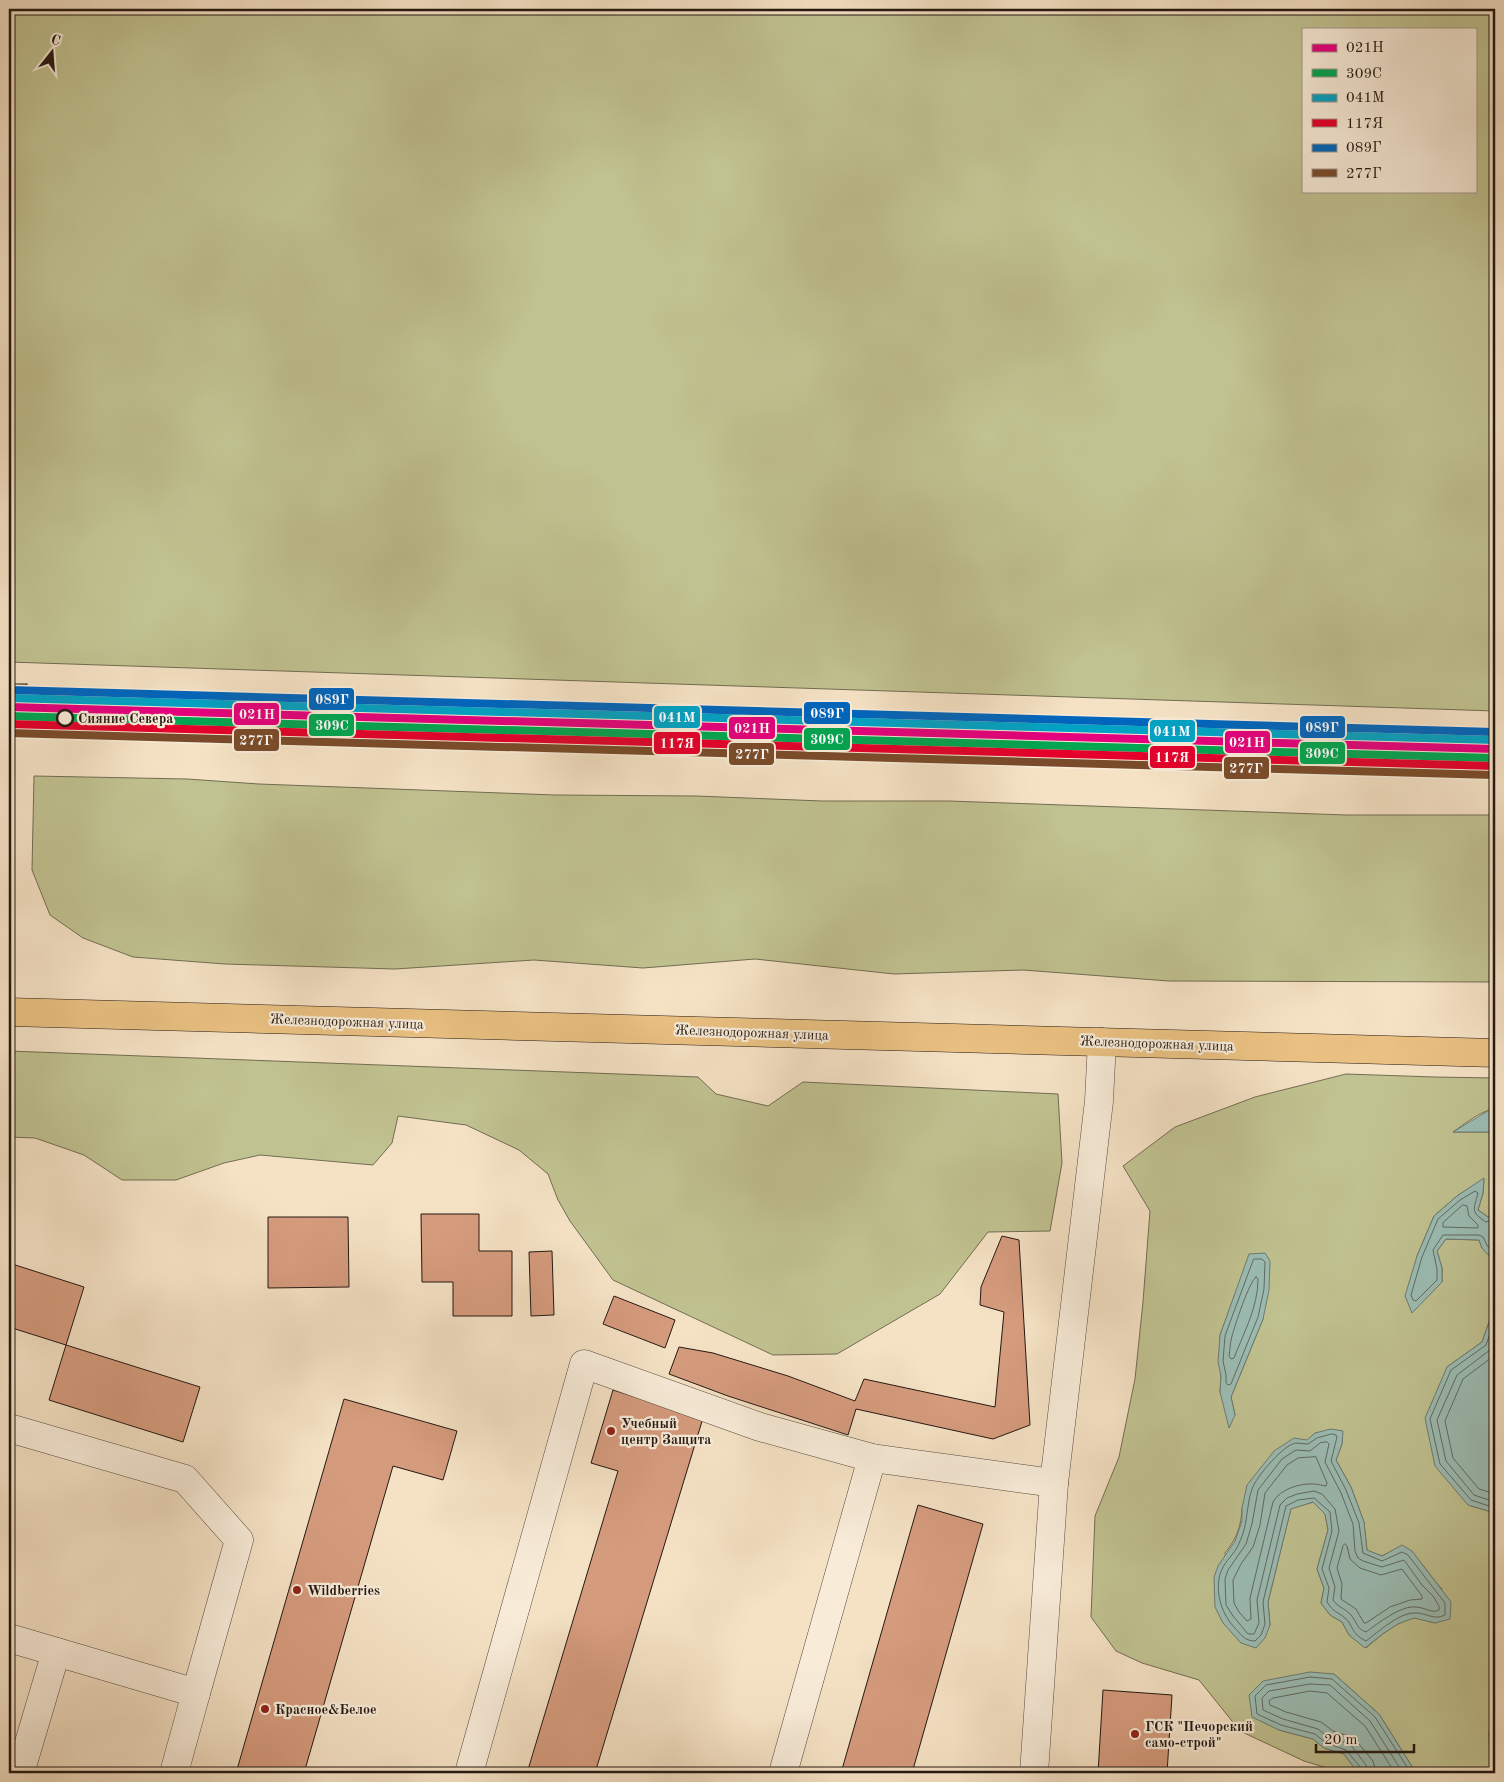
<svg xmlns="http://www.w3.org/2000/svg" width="1504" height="1782" viewBox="0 0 1504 1782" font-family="'Old Standard TT',serif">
<rect width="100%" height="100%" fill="#f5e2c5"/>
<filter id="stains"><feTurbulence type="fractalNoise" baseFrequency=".004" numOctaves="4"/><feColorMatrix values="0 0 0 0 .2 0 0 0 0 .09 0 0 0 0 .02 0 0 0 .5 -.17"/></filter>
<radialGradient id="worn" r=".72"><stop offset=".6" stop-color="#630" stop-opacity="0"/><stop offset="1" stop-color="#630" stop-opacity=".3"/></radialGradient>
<g fill="#c1c291" stroke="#726d52" fill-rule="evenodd">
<path d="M9 9H1495V711L9 662ZM1303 29H1475V191H1303Z"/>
<path d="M34 776 187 779 259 784 555 795 696 796 822 801H949L1346 815H1495V982L1169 981 1023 970 894 974 755 959 643 968 534 960 395 969 225 964 133 957 83 938 50 915 32 870Z"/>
<path d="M9 1051 698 1077 716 1094 768 1106 803 1082 1058 1094 1062 1163 1050 1231 988 1232 940 1294 837 1354 773 1355 613 1280 570 1221 558 1200 548 1174 519 1150 466 1125 398 1116 392 1143 373 1165 260 1155 224 1163 176 1180H122L84 1155 35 1138 9 1137Z"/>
<path d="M1346 1074 1434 1077 1495 1078V1109C1481 1110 1465 1124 1453 1132H1495V1212L1488 1217 1478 1210 1483 1193 1484 1179 1457 1196 1434 1216 1417 1256 1431 1293 1442 1282V1268L1437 1251 1446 1239 1479 1240 1482 1248 1490 1256 1495 1247V1305L1482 1342 1447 1367 1468 1505 1495 1513V1720L1489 1731 1490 1773H1416L1379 1714 1334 1674 1279 1730 1313 1739 1324 1748 1344 1754 1358 1773H1338L1337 1771 1304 1761 1240 1731 1199 1680 1142 1663 1116 1651 1091 1617 1095 1516 1119 1457 1135 1379 1143 1302 1150 1211 1123 1166 1175 1127 1255 1097ZM1243 1273 1263 1319 1231 1397 1235 1415 1220 1392 1221 1376 1220 1335ZM1342 1431V1444L1336 1460 1351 1487 1364 1522 1367 1551 1382 1556 1402 1546C1419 1555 1428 1575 1442 1589L1435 1623C1429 1622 1422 1618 1416 1618 1402 1617 1376 1639 1366 1648L1349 1635 1342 1622 1330 1615 1321 1603 1324 1588 1317 1569 1328 1530 1325 1514 1314 1502 1291 1508 1268 1602 1270 1625 1241 1643 1235 1635 1225 1553C1237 1538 1241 1527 1242 1508L1315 1433Z"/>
</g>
<g fill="#9cbeb5" stroke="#6c7c74">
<path d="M1491 1109H1495V1132H1453Z"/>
<path d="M1484 1178 1483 1193 1478 1210 1488 1217 1495 1212V1247L1490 1257 1482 1248 1479 1240 1446 1239 1437 1251 1442 1268V1282L1412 1313 1405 1296 1417 1256 1434 1216 1457 1196Z"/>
<path d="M1265 1253 1270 1261 1269 1290 1263 1319 1231 1397 1235 1415 1229 1428 1220 1392 1221 1376 1218 1362 1220 1335 1249 1254Z"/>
<path d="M1495 1305V1513L1468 1505 1435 1466 1425 1418 1447 1367 1482 1342Z"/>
<path d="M1331 1429 1343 1431 1342 1444 1336 1460 1351 1487 1364 1522 1367 1550 1382 1556 1402 1545 1412 1551 1451 1602 1450 1619 1435 1623 1414 1618 1398 1624 1384 1633 1365 1648 1349 1635 1342 1622 1330 1615 1321 1603 1324 1588 1317 1569 1328 1530 1325 1514 1313 1502 1291 1509 1268 1602 1270 1625 1265 1638 1256 1648 1241 1643 1223 1623 1215 1607 1214 1577 1218 1566 1235 1541 1242 1521V1508L1247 1485 1274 1451 1294 1438 1307 1440 1315 1433Z"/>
<path d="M1310 1672 1334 1674 1379 1714 1416 1773H1358L1344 1754 1324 1748 1313 1739 1279 1730 1252 1717 1249 1695 1263 1681Z"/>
</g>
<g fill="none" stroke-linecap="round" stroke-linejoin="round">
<g stroke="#606b64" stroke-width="1">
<path d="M1463 1205 1467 1206 1469 1216 1478 1225V1228L1443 1227V1223Z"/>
<path d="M1495 1218 1486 1222C1470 1212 1474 1209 1478 1193L1475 1191 1460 1200 1438 1219 1422 1257 1411 1295 1413 1300 1416 1301 1437 1280V1269L1433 1250 1443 1235H1479L1483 1237 1488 1247 1495 1246"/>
<path d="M1254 1259H1262L1265 1262 1264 1289 1258 1317 1231 1384 1228 1385 1226 1383V1375L1223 1361 1225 1336Z"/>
<path d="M1256 1277 1258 1279C1258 1307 1244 1332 1234 1358L1231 1359 1229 1356C1230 1350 1230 1343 1232 1336 1235 1325 1249 1282 1256 1277Z"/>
<path d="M1495 1320 1486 1345 1451 1370 1430 1419 1440 1464 1471 1500 1495 1508"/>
<path d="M1495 1338 1490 1350 1457 1375 1437 1420 1446 1461 1474 1495 1495 1502"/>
<path d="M1495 1355 1463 1379 1445 1421 1453 1458 1479 1489 1495 1494"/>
<path d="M1332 1434 1336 1435 1337 1437 1331 1461 1346 1490 1359 1523 1363 1553 1382 1561 1402 1552 1408 1555 1445 1603V1615C1433 1621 1426 1612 1414 1613 1399 1613 1378 1632 1366 1641 1350 1633 1354 1626 1345 1618 1337 1611 1334 1613 1327 1602L1329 1588 1322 1569 1332 1531 1330 1512 1314 1498 1298 1500 1286 1506 1263 1602 1265 1624 1261 1635 1255 1641C1244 1641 1241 1634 1234 1627 1220 1612 1213 1586 1223 1567 1228 1558 1237 1551 1240 1541 1248 1525 1246 1506 1252 1489 1256 1477 1284 1444 1296 1443 1300 1443 1304 1444 1308 1444L1317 1438Z"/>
<path d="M1327 1442 1329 1444 1325 1462 1341 1493 1353 1524 1355 1551 1358 1558 1363 1561 1382 1567 1404 1560 1422 1585 1433 1596 1439 1606V1610C1432 1614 1424 1607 1416 1607 1401 1605 1377 1624 1366 1632 1356 1629 1357 1621 1350 1614 1344 1608 1338 1607 1333 1600L1335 1587 1329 1568 1339 1531 1335 1509 1322 1494 1314 1491 1297 1494 1287 1498 1280 1505 1257 1600 1259 1623 1254 1634H1248L1233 1616 1226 1605 1225 1579 1228 1570 1246 1544 1252 1524 1258 1490 1282 1459 1296 1450 1310 1451 1320 1443Z"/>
<path d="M1316 1457 1327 1483 1326 1486C1322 1486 1319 1484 1314 1484 1300 1483 1280 1489 1273 1502L1250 1598 1251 1619 1247 1621 1239 1612 1234 1603 1233 1580 1241 1564 1253 1547 1260 1525 1265 1493 1287 1465 1298 1458Z"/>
<path d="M1345 1544 1347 1546 1350 1559 1360 1568 1381 1575 1402 1569 1422 1596V1599L1410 1600 1390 1607 1366 1623H1364L1356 1609 1341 1599 1342 1584 1337 1568 1343 1546Z"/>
<path d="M1362 1773 1361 1768 1346 1750 1326 1743 1315 1734 1281 1725 1257 1714 1255 1696 1266 1685 1310 1677 1332 1679 1375 1717 1411 1773"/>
<path d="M1369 1773 1366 1765 1350 1744 1329 1738 1318 1729 1283 1719 1263 1710 1262 1698 1269 1691 1310 1684 1330 1685 1370 1721 1403 1773"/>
<path d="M1376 1773 1373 1761 1354 1738 1333 1731 1321 1722 1286 1712 1270 1705 1269 1701 1273 1698 1310 1691 1327 1693 1365 1726 1395 1773"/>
</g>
</g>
<g fill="#d59b7d" stroke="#241813">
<rect x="9" y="684" width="18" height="6"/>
<path d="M421 1214H479V1251H512V1316H453V1282H422Z"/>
<path d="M268 1217H348L349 1287 268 1288Z"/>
<path d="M1002 1236 1019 1240 1030 1425 993 1439 856 1409 848 1435 728 1396 669 1374 679 1347 713 1353 788 1376 855 1401 864 1379 995 1407 1004 1312 980 1305 981 1287Z"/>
<path d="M552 1251 554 1315 531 1316 529 1252Z"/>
<path d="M9 1263 84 1287 66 1345 9 1327Z"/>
<path d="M614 1296 675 1320 665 1348 603 1324Z"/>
<path d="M66 1345 200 1387 183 1442 49 1400Z"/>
<path d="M613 1390 703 1418 595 1773H527L618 1471 591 1463Z"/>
<path d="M344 1399 457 1431 443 1480 393 1466 304 1773H236Z"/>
<path d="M918 1505 983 1524 912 1773H841Z"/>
<path d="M1103 1690 1172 1695 1167 1773H1098Z"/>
</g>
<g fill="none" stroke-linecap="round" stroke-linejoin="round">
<defs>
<g id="minor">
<path d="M9 1428 185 1479 239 1540 196 1693"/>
<path d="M9 1638 196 1693 174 1773"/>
<path d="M20 1773 56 1652"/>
<path d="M469 1773 584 1364 760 1427 872 1458"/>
<path d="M783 1773 872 1458 1054 1483"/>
<path d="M1034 1773 1054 1483 1099 1101 1102 1042"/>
</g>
<path id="major" d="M9 1012 1495 1053"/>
</defs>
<use href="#minor" stroke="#584a40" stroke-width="29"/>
<use href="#major" stroke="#241813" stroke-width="29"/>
<use href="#minor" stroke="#f8ecd9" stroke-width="28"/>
<use href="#major" stroke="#eac182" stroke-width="28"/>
<defs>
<path id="rail-1" d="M9 707 1495 749"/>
<path id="rail-2" d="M9 716 1495 758"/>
<path id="rail-3" d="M9 698 1495 740"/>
<path id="rail-4" d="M9 724 1495 766"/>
<path id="rail-5" d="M9 690 1495 732"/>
<path id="rail-6" d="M9 733 1494 775"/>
</defs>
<use href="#rail-1" stroke="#f8ecd9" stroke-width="11"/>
<use href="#rail-2" stroke="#f8ecd9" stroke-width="11"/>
<use href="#rail-3" stroke="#f8ecd9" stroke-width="11"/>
<use href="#rail-4" stroke="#f8ecd9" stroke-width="11"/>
<use href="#rail-5" stroke="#f8ecd9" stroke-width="11"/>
<use href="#rail-6" stroke="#f8ecd9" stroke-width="11"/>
<use href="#rail-1" stroke="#e5007d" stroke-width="8"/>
<use href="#rail-2" stroke="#00a651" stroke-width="8"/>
<use href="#rail-3" stroke="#02a2c5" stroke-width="8"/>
<use href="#rail-4" stroke="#e4002b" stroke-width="8"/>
<use href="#rail-5" stroke="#0065bd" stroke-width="8"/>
<use href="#rail-6" stroke="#7a4b2a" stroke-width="8"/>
</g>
<circle fill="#f8ecd9" stroke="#241813" stroke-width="2.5" cx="65" cy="718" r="8"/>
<g fill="#8f2418" stroke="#f8ecd9" stroke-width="2">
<circle cx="611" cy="1431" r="5"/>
<circle cx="297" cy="1590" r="5"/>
<circle cx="265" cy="1709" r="5"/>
<circle cx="1135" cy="1734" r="5"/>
</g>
<g text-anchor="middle" stroke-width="4.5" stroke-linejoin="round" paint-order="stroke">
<g font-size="14" font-weight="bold" fill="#241813" stroke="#f8ecd9" text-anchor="start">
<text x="78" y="723">Сияние Севера</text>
</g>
<g font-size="14" fill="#241813" stroke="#f8ecd9">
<text transform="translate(347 1021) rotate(2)" y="5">Железнодорожная улица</text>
<text transform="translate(752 1032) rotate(2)" y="5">Железнодорожная улица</text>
<text transform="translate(1157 1043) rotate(2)" y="5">Железнодорожная улица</text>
</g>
<g font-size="14" font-weight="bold" fill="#241813" stroke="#f8ecd9" text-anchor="start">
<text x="621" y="1428">Учебный<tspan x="621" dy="16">центр Защита</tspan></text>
<text x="307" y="1595">Wildberries</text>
<text x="275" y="1714">Красное&amp;Белое</text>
<text x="1145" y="1731">ГСК "Печорский<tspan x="1145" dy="16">само-строй"</tspan></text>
</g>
</g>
<g stroke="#f8ecd9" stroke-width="2">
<rect x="308" y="687" width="47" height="24" rx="5" fill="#0065bd"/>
<rect x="803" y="701" width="48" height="24" rx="5" fill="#0065bd"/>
<rect x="233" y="702" width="47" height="24" rx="5" fill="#e5007d"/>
<rect x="653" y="705" width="48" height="24" rx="5" fill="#02a2c5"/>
<rect x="308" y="713" width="47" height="24" rx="5" fill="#00a651"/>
<rect x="1299" y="715" width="47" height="24" rx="5" fill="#0065bd"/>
<rect x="728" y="716" width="48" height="24" rx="5" fill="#e5007d"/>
<rect x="1149" y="719" width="47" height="24" rx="5" fill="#02a2c5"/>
<rect x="803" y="727" width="48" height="24" rx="5" fill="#00a651"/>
<rect x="233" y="728" width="47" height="24" rx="5" fill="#7a4b2a"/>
<rect x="1224" y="730" width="47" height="24" rx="5" fill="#e5007d"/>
<rect x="653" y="731" width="48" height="24" rx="5" fill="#e4002b"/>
<rect x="1299" y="741" width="47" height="24" rx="5" fill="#00a651"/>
<rect x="728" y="742" width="47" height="24" rx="5" fill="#7a4b2a"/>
<rect x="1149" y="745" width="47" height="24" rx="5" fill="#e4002b"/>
<rect x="1223" y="756" width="47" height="24" rx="5" fill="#7a4b2a"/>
</g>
<g font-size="14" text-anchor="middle" font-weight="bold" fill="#fff">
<text x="332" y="704">089Г</text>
<text x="827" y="718">089Г</text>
<text x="257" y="719">021Н</text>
<text x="677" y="722">041М</text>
<text x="332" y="730">309С</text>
<text x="1322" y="732">089Г</text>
<text x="752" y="733">021Н</text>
<text x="1172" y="736">041М</text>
<text x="827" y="744">309С</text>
<text x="256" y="745">277Г</text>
<text x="1247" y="747">021Н</text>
<text x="677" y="748">117Я</text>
<text x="1322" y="758">309С</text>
<text x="752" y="759">277Г</text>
<text x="1172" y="762">117Я</text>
<text x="1246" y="773">277Г</text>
</g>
<rect width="1504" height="1782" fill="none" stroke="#f5e2c5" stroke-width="30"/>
<rect x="10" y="10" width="1484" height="1762" fill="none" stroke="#241813" stroke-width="2.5"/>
<rect x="15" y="15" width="1474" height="1752" fill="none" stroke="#241813"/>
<rect x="1302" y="28" width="175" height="165" fill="#f8ecd9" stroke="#a3978a"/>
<rect x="1312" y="44" width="25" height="8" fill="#e5007d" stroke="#a3978a"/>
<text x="1346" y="52" font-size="15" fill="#241813">021Н</text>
<rect x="1312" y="69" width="25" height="8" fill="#00a651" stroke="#a3978a"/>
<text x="1346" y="78" font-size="15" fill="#241813">309С</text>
<rect x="1312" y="94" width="25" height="8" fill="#02a2c5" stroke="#a3978a"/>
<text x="1346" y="102" font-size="15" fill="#241813">041М</text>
<rect x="1312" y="119" width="25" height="8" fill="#e4002b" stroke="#a3978a"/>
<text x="1346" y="128" font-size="15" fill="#241813">117Я</text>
<rect x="1312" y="144" width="25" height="8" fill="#0065bd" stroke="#a3978a"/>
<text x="1346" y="152" font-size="15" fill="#241813">089Г</text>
<rect x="1312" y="169" width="25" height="8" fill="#7a4b2a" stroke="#a3978a"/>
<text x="1346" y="178" font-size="15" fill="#241813">277Г</text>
<g transform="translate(52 52) rotate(17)" stroke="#f8ecd9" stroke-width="4" paint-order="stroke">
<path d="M0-4L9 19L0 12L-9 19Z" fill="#241813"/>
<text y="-8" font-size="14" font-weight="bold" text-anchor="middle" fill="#241813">С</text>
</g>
<path d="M1316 1744v8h98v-8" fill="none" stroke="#241813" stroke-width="2.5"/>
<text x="1324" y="1744" font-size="15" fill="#241813" stroke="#f8ecd9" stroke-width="4" paint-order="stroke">20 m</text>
<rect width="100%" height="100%" filter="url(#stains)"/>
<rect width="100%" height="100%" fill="url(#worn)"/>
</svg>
